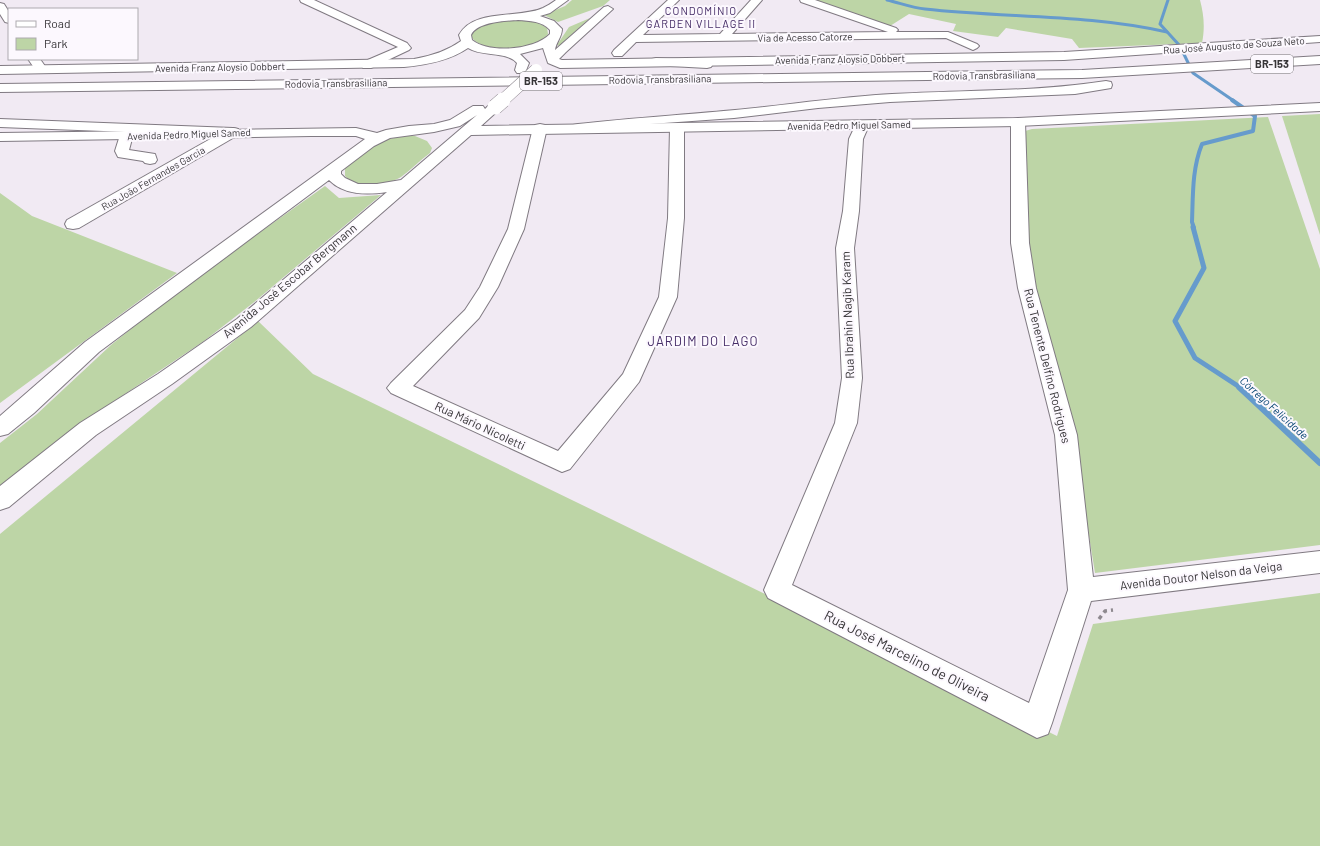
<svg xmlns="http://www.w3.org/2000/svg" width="1320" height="846" viewBox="0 0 1320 846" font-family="Barlow,sans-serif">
<rect width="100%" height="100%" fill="#f1eaf3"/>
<g fill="#bdd5a6">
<path d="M572 0H610L603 6 558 22 544 15 565 6Z"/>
<path d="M812 0H1200C1204 15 1205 28 1202 43L1079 48 1072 39 1006 28 998 37 953 31 956 24 909 14 890 26Z"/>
<path d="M590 18 559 46 557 45 569 27Z"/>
<path d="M518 19 537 22 547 28 548 34C537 51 485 54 472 38V33C483 20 503 21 518 19Z"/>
<path d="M1320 114V235L1282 116Z"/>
<path d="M1268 117 1320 269V545L1095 573 1073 437 1025 245V131L1032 129Z"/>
<path d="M407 136H415L427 141 432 148 430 153C420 160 411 170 401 177 386 186 357 190 345 176V168L348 164 382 140Z"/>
<path d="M325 186 339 198 381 195 253 303 204 341 116 400 55 443 0 488V443L37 414 111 345 183 287Z"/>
<path d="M0 193 32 216 177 273 0 403Z"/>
<path d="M258 321 313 374 1057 736 1093 624 1320 593V846H0V534Z"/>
</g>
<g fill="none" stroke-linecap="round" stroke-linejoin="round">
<g stroke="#669bcc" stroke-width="3">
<path d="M887 0C900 3 913 8 925 9 1005 18 1089 14 1167 32"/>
<path d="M1168 0 1160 24 1180 46 1193 73 1234 101"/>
</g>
<path stroke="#669bcc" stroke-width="4" d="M1194 228 1192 222C1193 195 1192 169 1202 144L1253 131 1255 116 1232 100"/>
<path stroke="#669bcc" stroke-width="5" d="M1193 227 1204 268 1175 321 1195 358 1241 388"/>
<path stroke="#669bcc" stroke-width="6" d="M1239 387 1320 463"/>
<defs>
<g id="minor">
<path d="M300 0H314L407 43 411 48 409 50 371 68H363L361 65 363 62 398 47 301 2Z"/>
<path d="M668 0H679L643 35 720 34 751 0H762L732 34 888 32 801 2 800 0H815L896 28 898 30 896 32H948L977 44 979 46 977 48 973 50 946 38 636 42 622 56H614L612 53 614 50Z"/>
<path d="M0 3 4 4 9 12V23L5 22 0 14Z"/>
<path d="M28 59H40L47 69 45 72H37Z"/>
<path d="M1018 118 1023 119 1025 122 1029 243 1036 288 1077 435 1093 577 1320 551V573L1091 601 1052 723 1048 734 1037 738 768 598 764 590 835 423 842 378 836 248 843 211 849 139 857 122 862 121 867 122 869 125 863 139 859 211 854 248 862 378 857 423 792 585 1029 703 1068 590 1055 435 1018 288 1011 243V122L1013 119Z"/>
<path d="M540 124 545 125 547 128 524 229 498 287 479 318 413 386 558 451 623 374 659 297 668 218 670 128 672 125 677 124 682 125 684 128V218L677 297 639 382 570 469 562 472 391 393 387 388 391 383 465 310 480 287 508 229 533 128 535 125Z"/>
<path d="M233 128 238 129 240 132 238 135 79 228 73 229 67 228 65 224 67 220 228 129Z"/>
<path d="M126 131 131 132 133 135 129 150 155 154 157 160 155 163 150 164 145 163 143 161 118 157 115 151 121 132Z"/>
</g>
<g id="major">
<path d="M556 0H568L550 13 540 16 554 21 562 29C562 37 556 42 555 50L604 7 608 6 613 9 566 52 559 59 562 60 1064 52 1320 36V42L1064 60 560 68 548 63 543 48 520 54 529 63 525 73H517L515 70 517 63C507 51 482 57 468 48 449 61 426 65 404 67L0 74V66L414 59C431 56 447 51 461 41L459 35C474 8 518 19 543 8 547 6 552 3 556 0ZM518 20C530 21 542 21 550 30V34C535 50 489 54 472 40L471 35C477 22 505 21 518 20Z"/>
<path d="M495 103 500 104 502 107 481 126 1018 118 1320 103V111L1018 126 471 135 251 327 172 384 96 435 9 507 0 510V486L80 423 158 374 237 319 387 192C366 195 344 195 329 180L99 352 34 413 8 434 0 436V416L85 342 365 139 356 136H311L0 141V133L356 128 377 133 386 130 409 126 434 124 450 120 473 106H483L485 109 490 104ZM477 115 401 180 377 184H358L345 178 341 174V171L374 146 390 138 434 132 460 126Z"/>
</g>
<g id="highway">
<path d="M1320 56V64L1082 78 0 92V84L1082 70Z"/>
<path d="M656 58 707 60 711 61 713 64 711 67 707 68 652 65 650 62 652 59Z"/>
<path d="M1106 81 1111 82 1112 85 1111 88 1075 94 890 102 818 108 734 118 636 125 578 132 573 131 571 128 573 125 578 124C630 118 683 115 735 110 787 105 839 97 892 94 963 90 1036 92 1106 81Z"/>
<path d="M0 119 233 128 238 129 240 132 238 135 233 136 0 127Z"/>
</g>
</defs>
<use href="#minor" stroke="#807a82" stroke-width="2"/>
<use href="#major" stroke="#807a82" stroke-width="2"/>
<use href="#highway" stroke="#807a82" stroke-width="2"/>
<path stroke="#8e898f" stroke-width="3.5" stroke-dasharray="4 4" stroke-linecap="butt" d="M1099 619 1105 611 1113 610"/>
<use href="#minor" fill="#fff" fill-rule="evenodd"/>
<use href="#major" fill="#fff" fill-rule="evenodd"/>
<use href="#highway" fill="#fff" fill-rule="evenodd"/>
<defs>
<path id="major-bridge-far1" d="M502 101 536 70"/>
<path id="major-bridge" d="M495 107 503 100"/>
</defs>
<use href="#major-bridge-far1" stroke="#807a82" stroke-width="13" stroke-linecap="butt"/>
<use href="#major-bridge" stroke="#807a82" stroke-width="16" stroke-linecap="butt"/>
<use href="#major-bridge-far1" stroke="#fff" stroke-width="12"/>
<use href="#major-bridge" stroke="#fff" stroke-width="15"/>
</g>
<g text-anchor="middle" stroke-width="4" stroke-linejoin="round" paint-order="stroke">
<g font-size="10" fill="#373538" stroke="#fcf8fe">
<text transform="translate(805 37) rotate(-1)" y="4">Via de Acesso Catorze</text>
<text transform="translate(1234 45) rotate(-4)" y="4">Rua José Augusto de Souza Neto</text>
<text transform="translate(840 59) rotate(-1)" y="4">Avenida Franz Aloysio Dobbert</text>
<text transform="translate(220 67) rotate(-1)" y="4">Avenida Franz Aloysio Dobbert</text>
<text transform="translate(984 75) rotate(-1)" y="4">Rodovia Transbrasiliana</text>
<text transform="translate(660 79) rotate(-1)" y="4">Rodovia Transbrasiliana</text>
<text transform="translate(336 83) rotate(-1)" y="4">Rodovia Transbrasiliana</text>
<text transform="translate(849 125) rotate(-1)" y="4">Avenida Pedro Miguel Samed</text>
<text transform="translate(189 134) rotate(-2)" y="4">Avenida Pedro Miguel Samed</text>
<text transform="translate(153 178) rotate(-30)" y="4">Rua João Fernandes Garcia</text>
</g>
<g font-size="11" letter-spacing="1" fill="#462d67" stroke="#fcf8fe">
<text x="701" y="15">CONDOMÍNIO<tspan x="701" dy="13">GARDEN VILLAGE II</tspan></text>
</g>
<g fill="#fcf8fe" stroke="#727073" stroke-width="1">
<rect x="1251" y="55" width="42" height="18" rx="3"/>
<rect x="520" y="72" width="42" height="18" rx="3"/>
</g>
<g font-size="11" font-weight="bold" fill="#373538">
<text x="1272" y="68">BR-153</text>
<text x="541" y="85">BR-153</text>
</g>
<g font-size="11" font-style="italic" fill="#00416f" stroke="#fcf8fe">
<text transform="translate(1274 408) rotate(42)" y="4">Córrego Felicidade</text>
</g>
<g font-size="12" fill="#373538" stroke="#fcf8fe">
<text transform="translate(290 281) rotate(-40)" y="4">Avenida José Escobar Bergmann</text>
<text transform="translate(848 315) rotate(-92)" y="4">Rua Ibrahin Nagib Karam</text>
<text transform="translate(1047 366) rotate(76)" y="4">Rua Tenente Delfino Rodrigues</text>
<text transform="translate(480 426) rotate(25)" y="4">Rua Mário Nicoletti</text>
<text transform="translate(1201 576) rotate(-7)" y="4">Avenida Doutor Nelson da Veiga</text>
</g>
<g font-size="13" letter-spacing="1" fill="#462d67" stroke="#fcf8fe">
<text x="703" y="346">JARDIM DO LAGO</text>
</g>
<g font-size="14" fill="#373538" stroke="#fcf8fe">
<text transform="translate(907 656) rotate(27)" y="5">Rua José Marcelino de Oliveira</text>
</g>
</g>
<rect x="8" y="8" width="130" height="52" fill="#fcf8fe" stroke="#adaaaf"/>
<rect x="16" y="21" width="20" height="6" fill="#ffffff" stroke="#adaaaf"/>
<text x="44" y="28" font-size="12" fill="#373538">Road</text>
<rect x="16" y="38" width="20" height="12" fill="#bdd5a6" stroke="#adaaaf"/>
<text x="44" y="48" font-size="12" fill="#373538">Park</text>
</svg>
